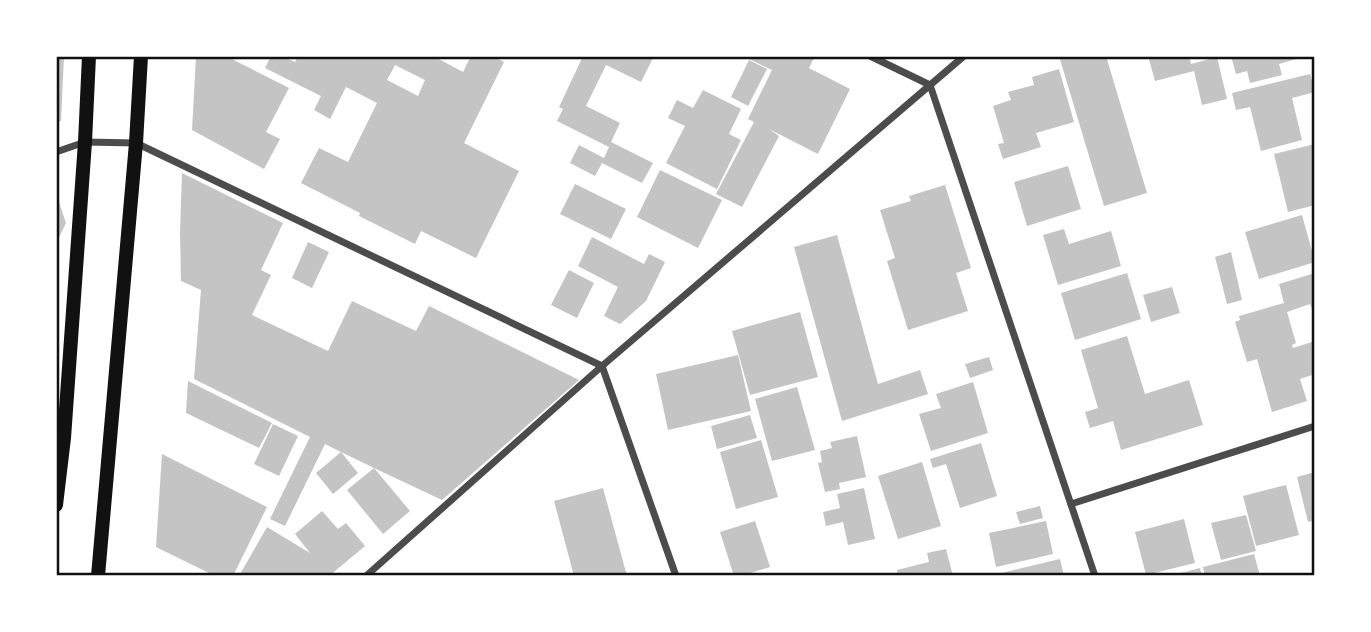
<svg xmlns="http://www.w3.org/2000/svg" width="1371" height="632" viewBox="0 0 1371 632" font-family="'DejaVu Sans',sans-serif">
<rect width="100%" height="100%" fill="#fff"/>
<g fill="#c4c4c4" fill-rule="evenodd">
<path d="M56 56H64L61 121 56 122Z"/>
<path d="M196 56 228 57 289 88 266 132 280 139 264 169 192 130Z"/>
<path d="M271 56H282L295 62 298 56H433L463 72 471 56H493L504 62 464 143 519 171 476 258 421 231 415 244 359 216 360 213 301 183 319 148 348 162 377 103 346 87 330 119 314 110 321 96 265 68ZM395 65 425 80 418 96 387 80Z"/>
<path d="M583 56H654L641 82 606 65 586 106 620 123 611 142 653 163 642 183 602 163 595 176 570 163 579 145 604 158 609 147 557 121 563 109 559 107Z"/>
<path d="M743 56H815L809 68 850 89 818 154 769 129 779 136 742 207 716 194 754 122 748 119 772 70Z"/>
<path d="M1059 56H1106L1147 193 1104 206Z"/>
<path d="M1148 56H1200L1190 59 1191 64 1217 57 1227 99 1202 105 1194 71 1155 81Z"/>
<path d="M1231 56H1300V58L1279 64 1282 75 1250 83 1247 71 1236 74Z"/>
<path d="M749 60 767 69 748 106 731 97Z"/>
<path d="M1059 69 1074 122 1036 133 1041 147 1003 159 998 144 1004 143 993 106 1011 100 1008 92 1034 85 1032 77Z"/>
<path d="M1310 74 1315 92 1292 98 1302 140 1261 151 1250 107 1236 110 1232 93Z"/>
<path d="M703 90 741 109 729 134 741 140 717 189 666 163 685 126 668 118 677 100 693 108Z"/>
<path d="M1315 144V205L1288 212 1274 154Z"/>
<path d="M1068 166 1081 209 1027 226 1014 182Z"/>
<path d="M660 170 722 200 698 248 637 217Z"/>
<path d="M182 173 283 223 261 270 271 275 252 315 328 351 352 301 416 331 429 306 579 380 442 500 374 468 410 511 383 534 347 490 374 468 341 452 358 473 333 494 316 473 341 452 325 444 285 526 270 519 310 437 194 379 201 290 181 281 180 232Z"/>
<path d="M575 184 626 209 611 239 560 214Z"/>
<path d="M945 185 971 268 956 273 968 311 908 330 887 261 895 258 880 210 911 201 909 196Z"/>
<path d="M56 193 66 223 56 244Z"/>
<path d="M1302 215 1315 262 1259 279 1245 232Z"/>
<path d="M1064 229 1069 244 1111 231 1121 266 1058 285 1043 235Z"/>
<path d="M837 235 878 384 920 370 928 394 842 421 794 247Z"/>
<path d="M592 237 644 264 649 254 665 262 646 301 620 324 604 316 618 287 578 266Z"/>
<path d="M308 242 329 252 312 288 292 278Z"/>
<path d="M1231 252 1242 300 1227 304 1215 257Z"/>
<path d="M569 270 594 283 577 318 551 305Z"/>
<path d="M1127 273 1141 319 1075 340 1061 293Z"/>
<path d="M1315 273V317L1310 304 1287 312 1296 343 1292 345 1293 348 1315 341V374L1300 379 1307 401 1272 412 1257 359 1247 362 1235 322 1240 320 1239 316 1284 303 1279 284Z"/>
<path d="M1172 287 1180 313 1151 322 1143 295Z"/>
<path d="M800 312 818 377 750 395 732 331Z"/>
<path d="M1127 336 1145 394 1189 380 1203 425 1121 450 1113 421 1090 428 1085 412 1098 408 1081 350Z"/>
<path d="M738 355 751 411 668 430 656 374Z"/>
<path d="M989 357 993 370 970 378 965 364Z"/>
<path d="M188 381 272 423 259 448 186 413Z"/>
<path d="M973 382 988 433 931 451 919 414 941 408 936 394Z"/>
<path d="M797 387 815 450 772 461 755 399Z"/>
<path d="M750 415 757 438 717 449 711 426Z"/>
<path d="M273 424 298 436 279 476 254 464Z"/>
<path d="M857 436 866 477 839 483 840 489 825 492 818 463 822 462 820 451 832 448 830 442Z"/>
<path d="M761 440 778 497 736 509 720 452Z"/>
<path d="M981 443 997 496 960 508 946 464 933 468 930 459Z"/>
<path d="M162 454 267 507 233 576H215L156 547Z"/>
<path d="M922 462 941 526 898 539 878 476Z"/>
<path d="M1315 472V520L1308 522 1297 477Z"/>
<path d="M1286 485 1299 535 1256 546 1243 496Z"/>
<path d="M603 488 627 576H574L554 501Z"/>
<path d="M864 488 875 539 848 545 843 522 826 526 823 512 840 508 837 494Z"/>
<path d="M1040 506 1043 518 1020 524 1016 512Z"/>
<path d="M322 511 338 529 346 523 365 546 329 576H239L267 527 310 553 295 534Z"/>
<path d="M1246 515 1256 551 1221 560 1211 523Z"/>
<path d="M1184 519 1195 563 1146 575 1135 532Z"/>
<path d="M755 521 770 567 741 576H734L720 532Z"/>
<path d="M1046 521 1053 554 996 567 989 533Z"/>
<path d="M946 549 953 576H898L897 570 929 562 927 553Z"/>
<path d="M1254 554 1260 576H1205L1203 567Z"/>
<path d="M1060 559 1064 576H994L993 575Z"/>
<path d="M1200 568 1202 576H1173V575Z"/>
</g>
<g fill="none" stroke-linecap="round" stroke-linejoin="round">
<g stroke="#4c4c4c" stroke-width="7">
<path d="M870 56 930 85 1095 576"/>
<path d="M56 152 85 142 136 143 602 366 676 576"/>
<path d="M1071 504 1315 426"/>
<path d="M366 576 602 366 964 56"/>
</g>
<g stroke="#111" stroke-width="14">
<path d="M56 505 64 438 85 142 89 56"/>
<path d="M98 576 136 143 141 56"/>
</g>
</g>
<rect width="1371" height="632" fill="none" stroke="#ffffff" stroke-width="116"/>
<rect x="58" y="58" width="1255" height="516" fill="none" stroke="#111" stroke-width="2.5"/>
</svg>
